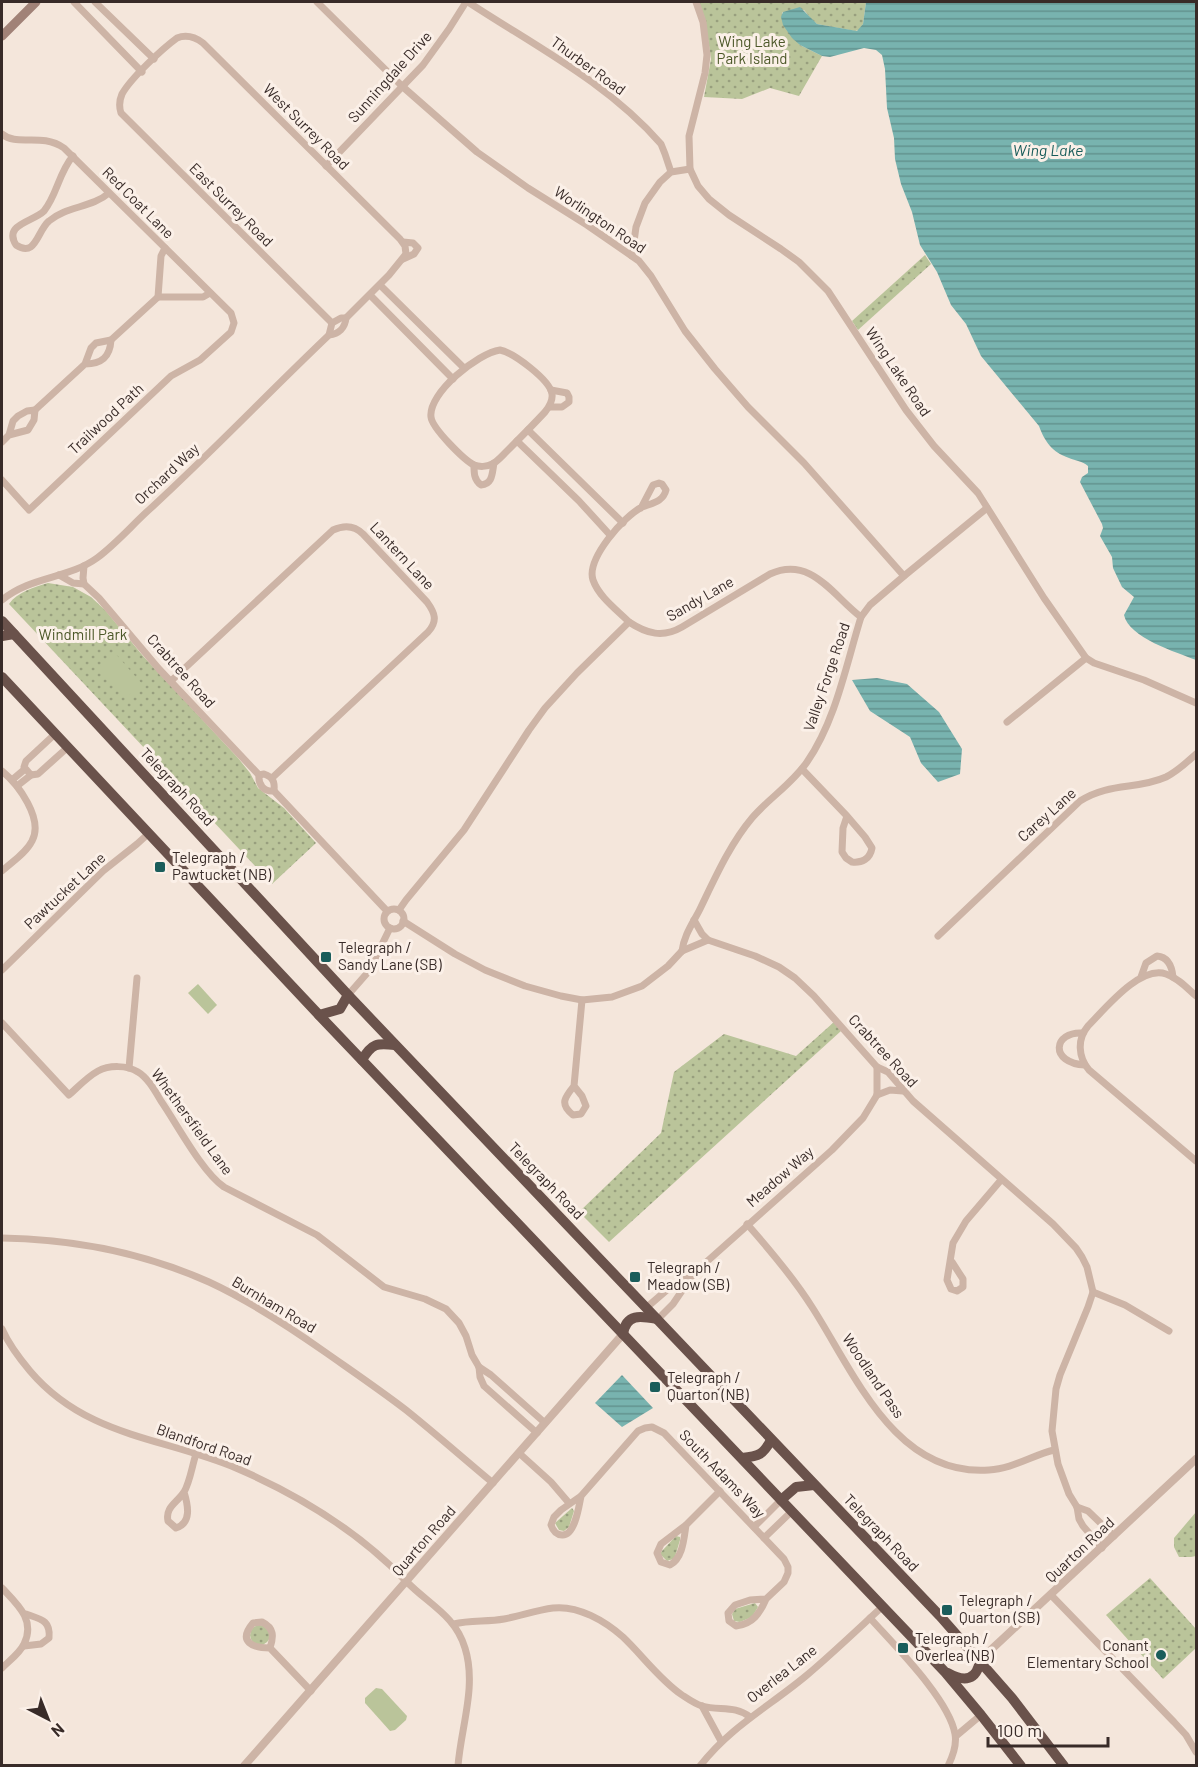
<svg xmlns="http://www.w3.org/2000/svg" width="1198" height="1767" viewBox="0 0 1198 1767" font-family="Barlow,sans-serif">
<defs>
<pattern id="green-dots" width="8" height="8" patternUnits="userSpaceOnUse" patternTransform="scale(1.5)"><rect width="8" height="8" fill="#bac49a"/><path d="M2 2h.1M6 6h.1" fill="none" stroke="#989f7e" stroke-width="1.8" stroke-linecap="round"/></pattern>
<pattern id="water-rules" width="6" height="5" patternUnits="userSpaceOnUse" patternTransform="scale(1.5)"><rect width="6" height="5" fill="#78b3af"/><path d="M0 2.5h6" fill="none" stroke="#63928e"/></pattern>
</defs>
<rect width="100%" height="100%" fill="#f4e6db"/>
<g fill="url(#green-dots)">
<path d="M699 2H866L863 24 859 30 855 31 817 24 811 19 804 10 783 12 782 13 800 45 822 56 799 96 770 88 742 99 704 97 711 59 705 19Z"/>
<path d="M925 255 931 264 858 330 852 321Z"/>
<path d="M48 583 73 587 91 597 105 610 143 656 238 758 250 773 258 788 284 808 316 843 272 884 9 604C17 592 35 587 48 583Z"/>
<path d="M834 1022 841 1031 609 1242 579 1212 661 1133 674 1072 724 1034 796 1056Z"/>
<path d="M572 1508 574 1511 569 1527 564 1531 559 1530 555 1523Z"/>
<path d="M1196 1512V1556L1191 1557H1179L1174 1547V1538Z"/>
<path d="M676 1536 680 1537V1540L675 1557 673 1559 667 1561 661 1555V1552Z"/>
<path d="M1150 1578 1196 1629V1648L1163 1679 1106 1615Z"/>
<path d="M755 1603 758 1607 752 1617 740 1622 734 1621 732 1614 735 1609Z"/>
<circle cx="260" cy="1635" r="10"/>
</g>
<g fill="#bac49a">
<path d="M115 653 142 684 126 698 99 666Z"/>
<path d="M198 984 217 1005 208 1014 188 993Z"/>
<path d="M376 1688 382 1689 407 1716 406 1720 395 1730 390 1731 365 1703V1698Z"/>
</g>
<g fill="url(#water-rules)">
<path d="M866 2H1196V660C1176 652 1129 638 1124 615L1134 597 1122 587 1113 568 1112 557 1100 536 1103 528 1102 524 1080 482 1082 477 1088 473V466C1082 461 1076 461 1069 458 1052 452 1045 442 1039 426L981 356 966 324 951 305 937 272 920 245 912 212 901 184 895 159 894 138 887 108 885 69 882 55 876 50 864 48 830 57 822 56 800 45 792 38 783 25 781 17 783 12 800 7 817 24 857 31 863 24Z"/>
<path d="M877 678 907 684 939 712 962 749 960 774 938 782 921 763 910 737 870 711 852 680Z"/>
<path d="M622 1375 653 1408 622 1427 595 1403Z"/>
</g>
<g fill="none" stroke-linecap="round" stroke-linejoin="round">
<g stroke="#cdb4a6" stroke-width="7">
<path d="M74 2 142 72"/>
<path d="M95 2 154 59"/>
<path d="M317 2 403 87 477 152 528 188 587 225 639 261 651 276 685 331 715 369 748 407 804 463 904 576"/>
<path d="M468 2C535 46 608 83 661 144L665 154 671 172"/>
<path d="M696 2 703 22 707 55 705 73 689 136 690 169 698 186 709 199 729 215 781 249 799 262 828 291 906 410 934 446 978 493 1044 598 1086 658 1094 663 1144 680 1196 703"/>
<path d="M2 134C17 147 41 132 64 148L231 313 234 323 231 332 200 360 171 376 29 510 2 480"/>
<path d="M73 156C59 172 57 195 44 211 33 222 3 224 16 245 36 258 37 231 49 221 66 206 92 208 109 193"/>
<path d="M326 166 423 65 449 29 466 2"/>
<path d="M403 242 413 243 418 248 414 254 403 259"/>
<path d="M165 248 161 256 158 297H203L210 293"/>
<path d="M632 256 636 227 645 203 660 182 671 172 690 169"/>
<path d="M380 285 464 368"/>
<path d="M370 295 453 379"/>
<path d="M329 335 332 323 341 318H346"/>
<path d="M111 340 158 297"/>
<path d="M500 350C514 353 550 380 552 394 553 401 549 407 545 412 532 426 519 439 506 452 502 456 497 462 492 464 487 467 479 467 474 465 464 460 432 428 431 417 428 393 478 353 500 350Z"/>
<path d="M550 407H562L569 402V397L567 393 551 390"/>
<path d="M35 410 85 364 91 348 96 343 111 340C110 357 102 364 85 364"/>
<path d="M528 430 623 523"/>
<path d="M517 441 579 501 610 535"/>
<path d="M2 442 9 435 13 421 18 416 27 411 35 410 34 420 28 430 9 435"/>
<path d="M474 465C474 473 474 480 481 485 493 484 492 473 494 463"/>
<path d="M59 575 73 583 84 584 99 598 159 669 259 775C258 785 264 792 274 791L387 911"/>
<path d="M84 584 83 578 84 566"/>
<path d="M2 600C31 576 68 579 97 558 117 543 133 524 151 508 212 452 269 392 329 335 339 334 345 328 346 318L389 275 406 254 405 246 400 239 203 43C195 37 187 34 177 38 162 49 131 78 122 94 119 101 119 107 121 113L332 323"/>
<path d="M629 622C617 610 599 597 593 580 586 559 624 516 642 507 652 503 663 502 666 490L662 484 659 483 653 485 641 508"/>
<path d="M171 681 333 530C344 525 354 525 363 534L427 602C435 613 438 621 428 632L272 778"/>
<path d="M1007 722 1086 658"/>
<path d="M55 734 26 761 24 767 31 775 38 774 68 747"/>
<path d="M802 769 847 816 843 828 842 852 846 858 852 862C862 863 870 859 872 848L865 837 847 816"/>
<path d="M2 771C18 784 44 819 32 841 26 853 12 862 2 871"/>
<path d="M259 775 264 774C273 777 275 782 274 791"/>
<path d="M12 780 25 769"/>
<path d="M17 786 31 775"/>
<circle cx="394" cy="919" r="10"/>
<path d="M399 910 406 900 464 830 529 730 545 708 577 673 629 622C647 634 663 638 682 627L770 574C811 555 833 596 861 617L870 605 904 576 987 508"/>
<path d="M694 920 702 934 708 940"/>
<path d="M403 921 455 954 485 970 525 986 561 996 582 1000 612 997 642 986 668 966 682 951 708 940 755 956 779 967 795 978 814 996 877 1067 888 1072 913 1101 1053 1224 1076 1248 1082 1257 1087 1267 1093 1292 1088 1307 1060 1375 1056 1389 1052 1431 1058 1464 1069 1494 1077 1507 1079 1519 1083 1526 1102 1548"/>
<path d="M938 936 1080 801C1110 782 1137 790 1166 777 1178 771 1187 762 1196 754"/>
<path d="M682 951C684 935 693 923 700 909 715 878 730 844 752 818 769 798 792 784 807 762 836 720 846 665 861 617"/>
<path d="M2 970 103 871 137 844 148 834"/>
<path d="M1141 977 1146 963 1157 956C1168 957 1172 967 1173 977"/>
<path d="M348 995 369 971 390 928"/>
<path d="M1196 996C1187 988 1178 978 1166 974 1140 965 1105 1009 1088 1026 1077 1039 1078 1057 1089 1070L1196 1161"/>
<path d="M2 1023 69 1095C78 1087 87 1077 98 1071 109 1065 127 1065 138 1072 148 1078 155 1091 161 1101 177 1124 202 1172 224 1187L317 1235 384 1287 425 1299 446 1309 459 1323 466 1336 472 1355 479 1367 480 1377 484 1386 537 1433"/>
<path d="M1083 1033C1053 1031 1049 1063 1085 1065"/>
<path d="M129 1068 137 978"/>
<path d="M574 1086 582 1096 586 1106 581 1114 573 1115C559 1104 565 1097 574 1086L582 1000"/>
<path d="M877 1095 890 1090 903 1091"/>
<path d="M747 1224C770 1250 793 1277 812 1307 854 1372 895 1477 989 1470 1012 1469 1033 1455 1054 1450"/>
<path d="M2 1238C72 1239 144 1253 209 1282 250 1301 288 1326 325 1352 352 1371 380 1390 406 1410 436 1434 464 1459 493 1483"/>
<path d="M952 1262 963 1279V1287L957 1291 951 1289 947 1280 953 1243 966 1221 1001 1180"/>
<path d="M694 1273 832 1150 863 1118 877 1095V1067"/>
<path d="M1093 1292 1125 1305 1169 1331"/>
<path d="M646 1308 668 1289 694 1273 673 1304 657 1320"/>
<path d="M2 1329C9 1345 19 1358 30 1371 86 1437 162 1437 236 1468 299 1495 359 1532 406 1581 428 1604 455 1615 465 1648 477 1686 461 1727 458 1766"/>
<path d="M479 1367 491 1375 545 1423"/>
<path d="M519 1453 551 1482 569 1503"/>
<path d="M184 1492C188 1505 192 1523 176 1528L168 1521C165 1507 177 1503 184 1492 190 1482 192 1466 196 1454"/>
<path d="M581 1496C579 1506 575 1536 562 1535 556 1535 553 1531 551 1525L554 1517 561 1510 581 1496 638 1431 645 1428 652 1427 664 1433 784 1559 788 1567V1573L784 1582 766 1599 750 1600 735 1605 728 1613 729 1621 736 1626C753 1624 760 1613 766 1599"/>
<path d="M1077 1507 1088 1511 1114 1536"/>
<path d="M686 1525C684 1538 683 1558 670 1565L661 1562 657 1553 661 1544 686 1525 720 1491"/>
<path d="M754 1527 781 1500"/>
<path d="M764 1538 792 1511"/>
<path d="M2 1588C17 1604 36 1620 24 1644 20 1653 9 1661 2 1668"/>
<path d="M1051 1595 1174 1722 1186 1735 1196 1752"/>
<path d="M870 1618C894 1645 949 1699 955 1734 957 1745 953 1756 948 1766"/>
<path d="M454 1624C470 1620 487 1622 504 1619 520 1616 537 1610 553 1608 578 1605 605 1621 623 1637 643 1656 659 1679 682 1695 688 1699 695 1704 702 1706 719 1711 735 1705 750 1717"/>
<path d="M24 1646 41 1644 49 1638C51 1620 40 1619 26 1614"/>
<path d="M270 1648C274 1636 274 1628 262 1622L253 1623C237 1642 253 1648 270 1648L311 1691"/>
<path d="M702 1706 721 1741"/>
<path d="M956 1736 981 1715"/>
<path d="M700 1766C730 1727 770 1706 807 1675 833 1653 858 1629 883 1606"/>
</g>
<g stroke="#cdb4a6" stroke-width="8">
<path d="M980 1660 1196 1459"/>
<path d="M244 1766 623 1334"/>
</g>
<path stroke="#a18277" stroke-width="9" d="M2 36 36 2"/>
<g stroke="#6a524b" stroke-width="10">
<path d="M2 621 348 995 940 1616 1012 1698 1064 1766"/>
<path d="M2 636 14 634"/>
<path d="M2 677 319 1015 945 1672 981 1715 1021 1766"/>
<path d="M319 1015 340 1009 348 995"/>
<path d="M362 1060C372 1043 377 1043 395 1045"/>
<path d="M623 1334C626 1313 641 1316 657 1319"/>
<path d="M742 1458C759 1456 763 1455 771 1440"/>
<path d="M781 1500 796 1487 814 1485"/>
<path d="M948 1673C964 1682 977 1681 980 1660"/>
</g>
</g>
<g fill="#1a5d5b" stroke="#fbf0e8" stroke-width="2">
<rect x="154" y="861" width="12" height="12" rx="3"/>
<rect x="320" y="951" width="12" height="12" rx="3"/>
<rect x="629" y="1271" width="12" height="12" rx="3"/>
<rect x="649" y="1381" width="12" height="12" rx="3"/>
<rect x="941" y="1604" width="12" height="12" rx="3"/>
<rect x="897" y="1642" width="12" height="12" rx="3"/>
<circle cx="1161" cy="1655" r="6"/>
</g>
<g text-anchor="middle" stroke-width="6" stroke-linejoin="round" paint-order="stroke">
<g font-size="15" fill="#4c5829" stroke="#fbf0e8">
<text x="752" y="47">Wing Lake<tspan x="752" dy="17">Park Island</tspan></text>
<text x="83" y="640">Windmill Park</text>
</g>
<g font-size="15" fill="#382b28" stroke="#fbf0e8">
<text transform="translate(588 66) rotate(36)" y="5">Thurber Road</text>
<text transform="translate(390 77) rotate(-48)" y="5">Sunningdale Drive</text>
<text transform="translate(306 127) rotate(45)" y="5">West Surrey Road</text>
<text transform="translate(138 203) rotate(45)" y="5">Red Coat Lane</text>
<text transform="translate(231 205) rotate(45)" y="5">East Surrey Road</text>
<text transform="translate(600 220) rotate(34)" y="5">Worlington Road</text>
<text transform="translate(898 372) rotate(56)" y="5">Wing Lake Road</text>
<text transform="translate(106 419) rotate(-43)" y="5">Trailwood Path</text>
<text transform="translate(167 474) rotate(-43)" y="5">Orchard Way</text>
<text transform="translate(402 556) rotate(47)" y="5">Lantern Lane</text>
<text transform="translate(700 599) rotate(-30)" y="5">Sandy Lane</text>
<text transform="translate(181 671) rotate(48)" y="5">Crabtree Road</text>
<text transform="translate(827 677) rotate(-71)" y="5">Valley Forge Road</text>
<text transform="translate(177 787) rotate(47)" y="5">Telegraph Road</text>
<text transform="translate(1047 815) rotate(-42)" y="5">Carey Lane</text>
<text transform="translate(65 891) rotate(-43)" y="5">Pawtucket Lane</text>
<text transform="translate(883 1051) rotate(47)" y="5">Crabtree Road</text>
<text transform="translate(192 1122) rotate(54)" y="5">Whethersfield Lane</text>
<text transform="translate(780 1177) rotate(-41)" y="5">Meadow Way</text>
<text transform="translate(546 1181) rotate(46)" y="5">Telegraph Road</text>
<text transform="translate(274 1305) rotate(31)" y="5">Burnham Road</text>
<text transform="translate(873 1376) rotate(56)" y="5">Woodland Pass</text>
<text transform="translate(204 1445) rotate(19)" y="5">Blandford Road</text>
<text transform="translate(722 1474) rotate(46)" y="5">South Adams Way</text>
<text transform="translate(881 1533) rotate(46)" y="5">Telegraph Road</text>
<text transform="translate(424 1541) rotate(-49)" y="5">Quarton Road</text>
<text transform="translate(1080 1550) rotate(-43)" y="5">Quarton Road</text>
<text transform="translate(782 1674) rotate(-38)" y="5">Overlea Lane</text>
</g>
<g font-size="15" fill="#382b28" stroke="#fbf0e8" text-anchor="start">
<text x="172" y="863">Telegraph /<tspan x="172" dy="17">Pawtucket (NB)</tspan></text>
<text x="338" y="953">Telegraph /<tspan x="338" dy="17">Sandy Lane (SB)</tspan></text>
<text x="647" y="1273">Telegraph /<tspan x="647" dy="17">Meadow (SB)</tspan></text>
<text x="667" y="1383">Telegraph /<tspan x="667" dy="17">Quarton (NB)</tspan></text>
<text x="959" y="1606">Telegraph /<tspan x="959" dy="17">Quarton (SB)</tspan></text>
<text x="915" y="1644">Telegraph /<tspan x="915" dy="17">Overlea (NB)</tspan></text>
<text x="1149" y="1651" text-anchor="end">Conant<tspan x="1149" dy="17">Elementary School</tspan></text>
</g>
<g font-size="16" font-style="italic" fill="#1a5d5b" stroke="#fbf0e8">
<text x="1048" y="156">Wing Lake</text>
</g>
</g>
<rect width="1198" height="1767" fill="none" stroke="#382b28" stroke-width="6"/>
<g transform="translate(48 1719) rotate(138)" stroke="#fbf0e8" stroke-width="4.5" paint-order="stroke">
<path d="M0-4.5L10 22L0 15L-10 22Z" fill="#382b28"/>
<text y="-9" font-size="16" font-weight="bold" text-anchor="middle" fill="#382b28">N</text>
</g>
<path d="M988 1737v9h120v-9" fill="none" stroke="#382b28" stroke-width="3"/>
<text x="997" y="1737" font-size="18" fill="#382b28" stroke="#fbf0e8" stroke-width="4.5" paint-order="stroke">100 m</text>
</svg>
